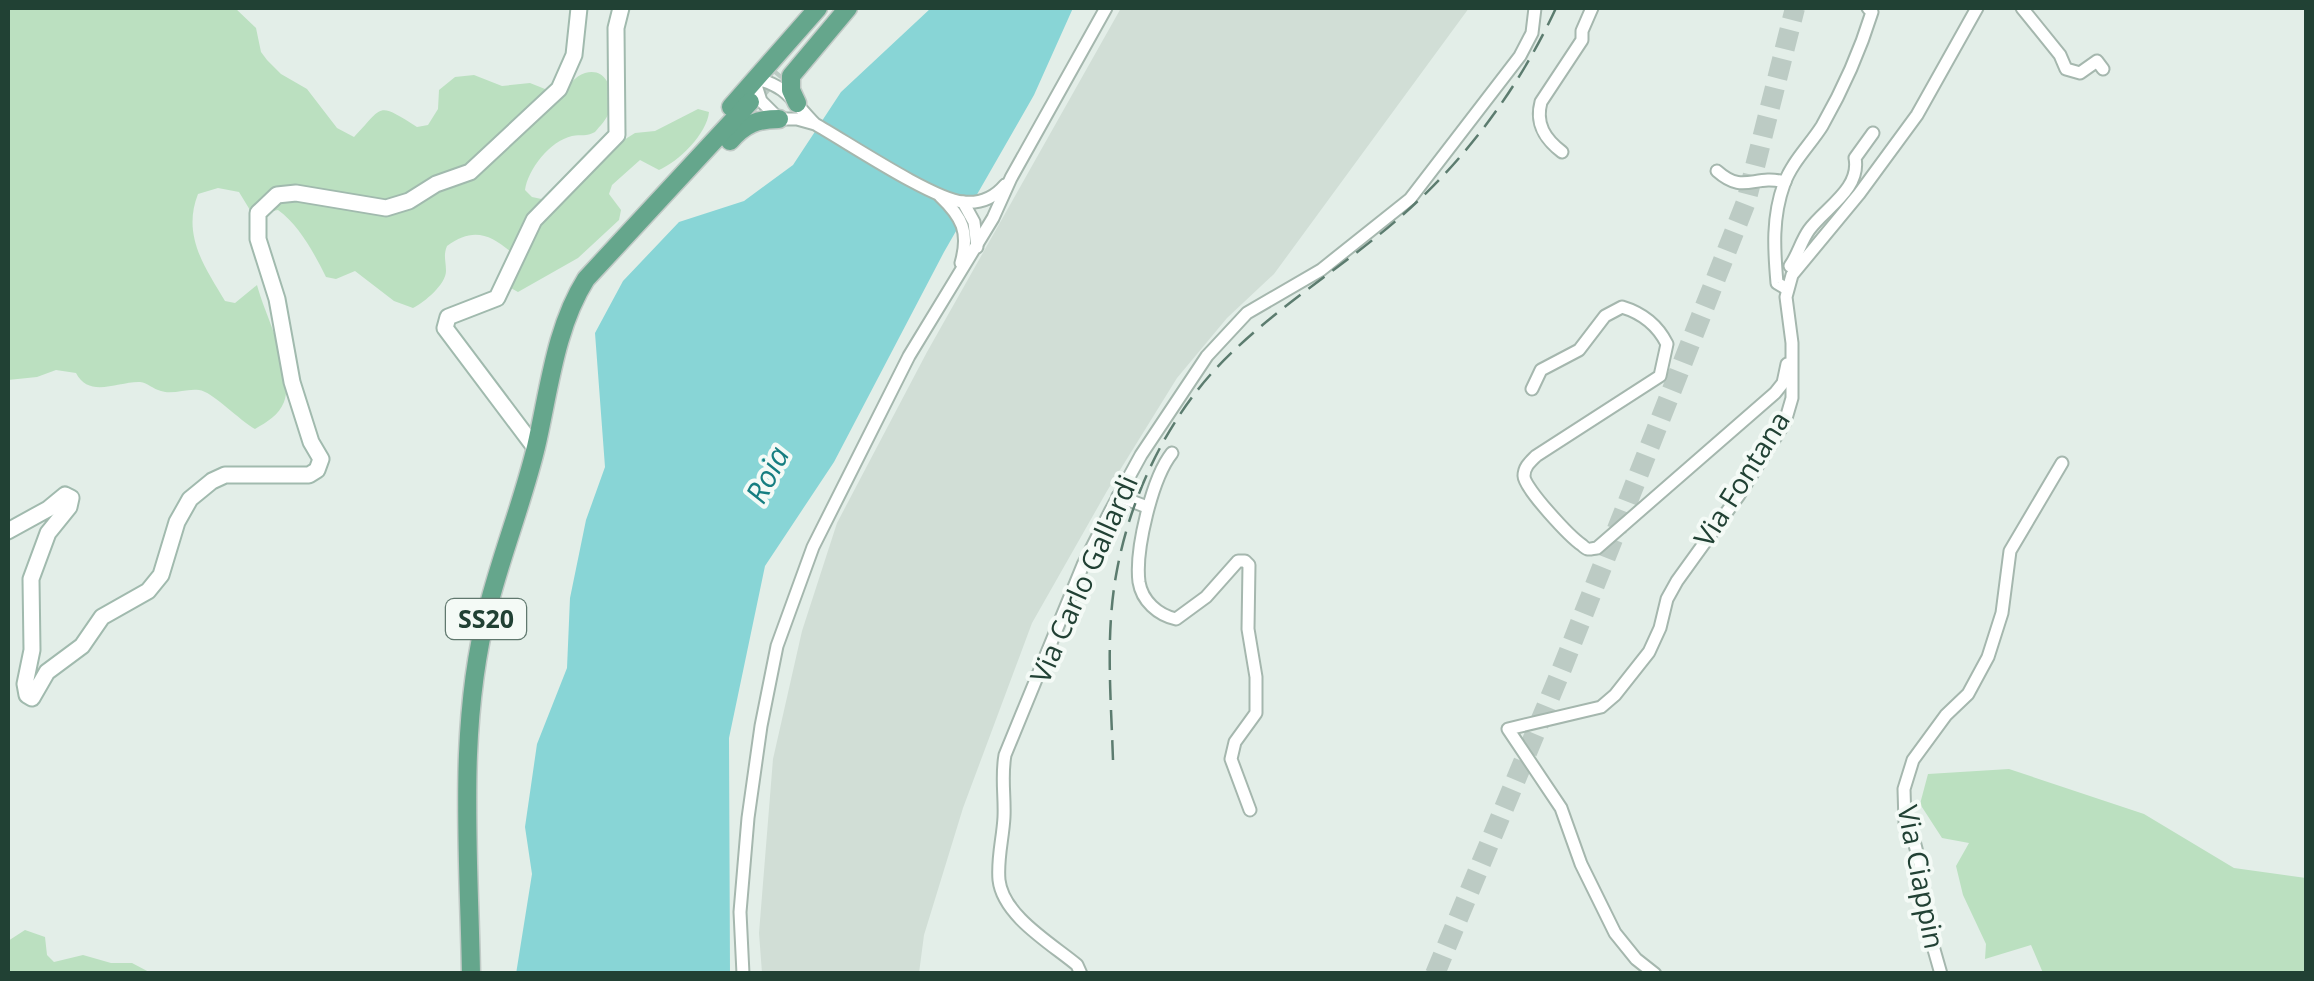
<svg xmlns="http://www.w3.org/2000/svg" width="2314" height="981" viewBox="0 0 2314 981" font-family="'Open Sans',sans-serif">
<rect width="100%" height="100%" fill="#e3eee8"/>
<path fill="#d1ded6" d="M1121 8H1469L1274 274 1227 318 1177 378 1107 491 1032 623 963 808 924 935 919 973H762L759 933 773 759 802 631 837 523 927 352Z"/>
<g fill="#bbe0c0">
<path d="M8 8H235L256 28 261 52 267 60 281 74 307 89 337 128 354 137C384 106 376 101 417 127L428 125 438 109 439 90 455 77 474 75 502 86 530 83 560 95C567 87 575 76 585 73 608 66 616 95 609 112 607 119 600 126 595 132 586 137 581 134 572 136 550 141 528 169 525 190L532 197 551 201 627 138 635 133 655 131 698 109 709 112C707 134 678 162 659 170L640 160 612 185 609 194 621 210 619 220 578 258 518 292 509 287 519 259C495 237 476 224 447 246 443 256 446 260 446 271 446 284 425 302 413 308L394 301 355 271 336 279 326 277C314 253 299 225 278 210L253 215 239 192 218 188 198 194C182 235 204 266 225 301L235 303 257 285C265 316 295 371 284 402 279 415 267 422 255 429 240 421 212 391 199 390 187 388 173 395 161 391 153 389 148 383 140 382 119 381 89 399 76 373L56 370 37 377 8 380Z"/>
<path d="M2009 769 2144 814 2234 868 2306 878V973H2043L2031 945 1985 959 1986 944 1963 895 1956 866 1969 843 1942 838 1920 804 1928 774Z"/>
<path d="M25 930 45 937 47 955 54 962 83 955 111 963H132L151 973H8V941Z"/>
</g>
<path fill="#88d5d6" d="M931 8H1073L1034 95 944 252 834 462 765 566 729 738 730 973 516 974 532 874 525 827 537 744 567 668 570 598 586 520 605 467 595 333 623 281 679 222 744 201 793 165 841 92Z"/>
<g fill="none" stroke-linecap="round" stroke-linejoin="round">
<path stroke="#bccbc4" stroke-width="18" stroke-dasharray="18 9" stroke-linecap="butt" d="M756 94 776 70"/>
<path stroke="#bccbc4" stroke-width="20" stroke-dasharray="20 10" stroke-linecap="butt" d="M1435 974 1561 671 1746 202 1795 8"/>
<defs>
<g id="street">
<path d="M2022 8 2060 55 2066 69 2080 73 2097 61 2103 69"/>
<path d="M815 124C795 104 785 83 754 79L761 101 779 119H797L815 124C847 142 932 199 963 202 981 204 994 198 1005 185"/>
<path d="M1562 152C1545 139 1535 124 1541 102L1582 40V31L1592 8"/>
<path d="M1717 171C1744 195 1753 174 1785 182"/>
<path d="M940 196C962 217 970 232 961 263"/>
<path d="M963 202 974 222 977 247"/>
<path d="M1790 266C1798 255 1801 241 1809 230 1825 208 1861 189 1855 158L1873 133"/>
<path d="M1787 289 1777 283C1774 249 1772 217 1784 184 1792 162 1810 145 1822 126 1842 91 1860 51 1872 12L1868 8"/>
<path d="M1532 389 1541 370 1579 350 1605 316 1622 307C1642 313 1658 326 1667 344L1660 376 1536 456C1530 462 1524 467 1524 476 1524 488 1570 537 1582 545 1588 551 1589 549 1597 548L1775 393 1783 383 1787 364"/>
<path d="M1172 453C1152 478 1135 550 1139 582 1142 601 1158 615 1176 619L1206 597 1238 561H1245L1249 565 1248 629 1256 677V713L1235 742 1231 759 1250 810"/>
<path d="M1118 496 1147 507"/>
<path d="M743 974 740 912 748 818 761 726 777 646 813 547 909 356 993 218 1011 178 1106 8"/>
<path d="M1081 974 1077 965C1052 944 1003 916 999 880 997 858 1003 838 1004 817 1005 796 1001 777 1005 755L1083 565 1111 510 1141 455 1207 356 1247 313 1321 270 1410 199 1520 56 1532 33 1535 8"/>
<path d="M1655 974 1636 959 1615 933 1581 864 1561 808 1508 729 1601 707 1615 695 1649 652 1660 628 1667 599 1677 581 1739 495 1785 422 1792 398V343L1786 297 1792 275 1859 194 1917 115 1977 8"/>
<path d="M1941 974 1925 918 1920 864 1914 841 1905 823 1904 789 1913 760 1946 715 1968 694 1988 657 2002 613 2010 551 2062 463"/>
</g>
<g id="secondary">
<path d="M536 449 445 328 448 317 497 298 534 220 617 135 616 28 621 8"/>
<path d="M8 531 48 509 65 495 71 498 69 507 48 533 31 579 32 650 25 684 27 695 32 698 47 672 82 646 102 617 148 591 161 575 177 522 190 499 212 481 225 475H309L317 470 321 459 311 442 292 382 277 299 258 239V213L277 195 296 193 386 208 409 201 436 184 470 172 559 89 574 55 579 8"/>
</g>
<g id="primary">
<path d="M797 103 791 90V76L848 8"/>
<path d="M731 107 818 8"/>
<path d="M730 141C745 124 757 119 779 119"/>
<path d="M471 974C469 853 457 726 488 608 502 553 523 501 536 447 549 391 555 328 586 279L750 102"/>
</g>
</defs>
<use href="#street" stroke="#a5b7ae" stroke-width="15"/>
<use href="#secondary" stroke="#a1baae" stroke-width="19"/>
<use href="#primary" stroke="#c1cac6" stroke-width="21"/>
<use href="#street" stroke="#fff" stroke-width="11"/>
<use href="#secondary" stroke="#fff" stroke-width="15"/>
<use href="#primary" stroke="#65a68c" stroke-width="18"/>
<path stroke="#5c7c6f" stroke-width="2.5" stroke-dasharray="20 10" stroke-linecap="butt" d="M1113 760C1111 697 1105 632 1117 570 1130 500 1163 428 1211 374 1265 314 1338 271 1398 219 1465 161 1519 88 1556 8"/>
</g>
<g text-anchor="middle" stroke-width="8" stroke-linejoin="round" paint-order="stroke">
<rect fill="#f4faf6" stroke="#60786e" stroke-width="2.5" x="446" y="599" width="80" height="40" rx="8"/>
<g font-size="25" font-weight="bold" fill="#214134">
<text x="486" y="628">SS20</text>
</g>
<g font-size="28" fill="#214134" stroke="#f4faf6">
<text transform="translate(1742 479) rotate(-58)" y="10">Via Fontana</text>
<text transform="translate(1084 579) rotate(-66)" y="10">Via Carlo Gallardi</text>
<text transform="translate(1921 877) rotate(79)" y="10">Via Ciappin</text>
</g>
<g font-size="30" font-style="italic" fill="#177e81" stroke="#f4faf6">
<text transform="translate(768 475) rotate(-63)" y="10">Roia</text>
</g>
</g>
<rect width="2314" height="981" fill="none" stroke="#214134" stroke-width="20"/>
</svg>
